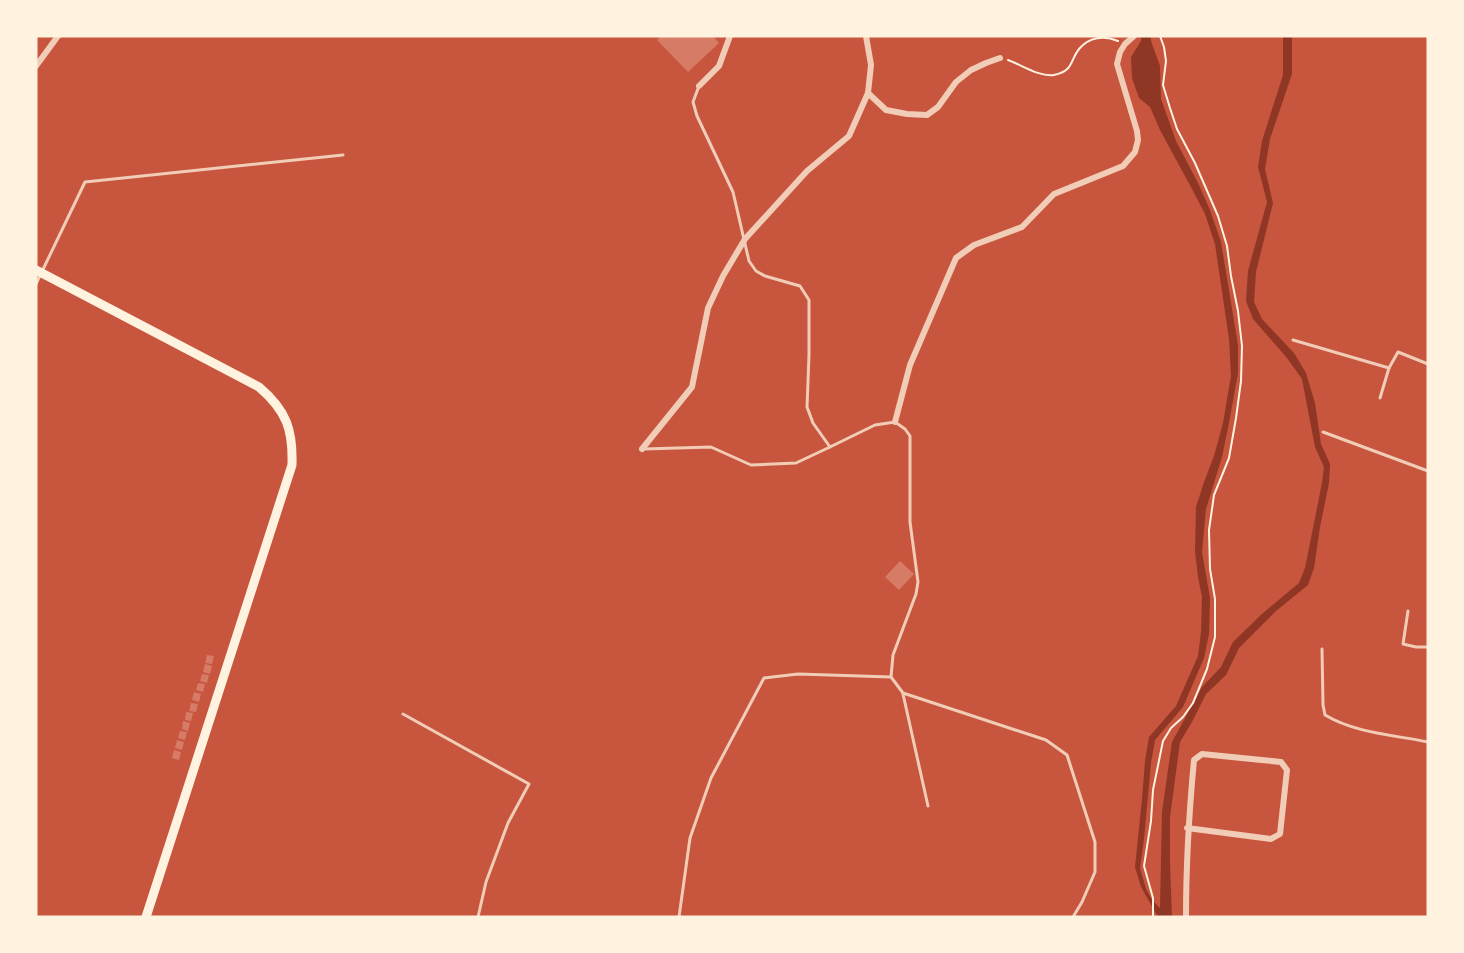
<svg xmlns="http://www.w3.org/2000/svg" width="1464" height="953" viewBox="0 0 1464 953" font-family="Figtree,sans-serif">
<rect width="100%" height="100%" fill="#c8553d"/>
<path fill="#8f3625" d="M1141 36H1150L1152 44 1160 66 1161 99 1176 141 1198 183 1210 210 1221 242 1238 345V373L1229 423 1222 457 1206 509 1202 552 1210 598 1209 634 1204 658 1183 707 1155 740 1151 763 1144 839 1140 868 1146 889 1152 900 1160 908 1162 812 1172 742 1202 687 1221 667 1233 642 1263 613 1299 583 1305 568 1322 483 1324 467 1315 447 1302 379 1287 358 1253 319 1246 301 1248 271 1267 202 1258 167 1262 141 1283 75V36H1292V74L1270 139 1265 169 1273 203 1256 272 1254 302 1262 319 1294 353 1306 373 1315 403 1321 444 1330 464 1329 483 1320 527 1314 568 1308 585 1276 611 1239 648 1226 675 1206 694 1192 722 1180 742 1170 817V863L1172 917H1158L1141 887 1135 867 1142 799 1145 761 1149 737 1176 706 1198 656 1201 632 1202 597 1198 577 1195 551 1196 507 1204 482 1214 456 1223 423 1231 376 1229 339 1215 244 1205 214 1192 189 1160 130 1150 107 1139 98 1132 78 1131 57 1141 41Z"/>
<g fill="#d67c66">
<path d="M661 36H713L719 43 688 72 657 40Z"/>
<path d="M900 561 914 574 899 590 885 577Z"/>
<path d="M207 655 214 656 212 664 205 663Z"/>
<path d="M205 664 212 666 210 674 203 672Z"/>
<path d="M202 674 209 675 207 683 200 681Z"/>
<path d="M198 683 205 684 203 692 196 690Z"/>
<path d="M194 692 201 694 199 702 192 700Z"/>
<path d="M191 703 198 704 196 712 189 711Z"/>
<path d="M186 712 193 713 191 721 185 720Z"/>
<path d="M183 721 190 723 188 731 182 729Z"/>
<path d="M180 731 187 732 185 740 178 738Z"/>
<path d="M177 740 184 742 182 750 175 748Z"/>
<path d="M174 750 181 752 179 760 172 758Z"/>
</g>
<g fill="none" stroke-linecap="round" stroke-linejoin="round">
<g stroke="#fff3e0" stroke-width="2">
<path d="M1008 60C1022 65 1039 77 1054 75 1074 71 1070 60 1079 49 1089 37 1104 35 1118 41"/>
<path d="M1153 917V898L1144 866 1151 821 1153 790 1163 741 1171 728 1183 717 1193 703 1207 669 1215 637V599L1210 569 1209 530 1214 495 1229 458 1236 418 1241 381 1242 346 1238 311 1231 276 1227 246 1218 216 1195 163 1177 129 1170 108 1163 85 1166 61 1164 47 1160 36"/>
</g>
<g stroke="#f1ccb7" stroke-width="3">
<path d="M699 86 693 102 697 116 733 192 749 261 756 271 765 276 800 286 809 300V355L807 407 813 423 830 447 875 425 895 422 905 429 910 436V522L918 582 916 594 893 655 891 677 903 693 1046 740 1067 755 1095 842V872L1082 902 1073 917"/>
<path d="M36 284 85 182 343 155"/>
<path d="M1293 340 1389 368"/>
<path d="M1380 398 1389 368 1398 352 1428 364"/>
<path d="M1323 432 1428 471"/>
<path d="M644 449 711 447 751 465 796 463 830 447"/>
<path d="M1408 611 1403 644 1416 647H1428"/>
<path d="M1322 649 1323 705 1325 715C1355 733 1394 735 1428 742"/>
<path d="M903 694 928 806"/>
<path d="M403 714 529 784 508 823 486 882 478 917"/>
<path d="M679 917 690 838 711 778 764 678 798 674 891 677"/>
</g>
<g stroke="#f1ccb7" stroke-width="6">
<path d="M36 66 58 36"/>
<path d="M699 86 719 66 730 36"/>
<path d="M868 93 886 110 907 114 927 115 938 107 956 82 971 70 986 63 1000 58"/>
<path d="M895 422 910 365 956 258 974 245 1022 227 1054 194 1123 166 1135 152 1138 140 1137 131 1117 64 1120 52 1125 44 1134 36"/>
<path d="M642 449 692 387 708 308 723 276 745 239 807 171 849 136 868 93 871 65 866 36"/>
<path d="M1186 917C1186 864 1189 813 1194 760L1202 754 1281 762 1287 770 1280 834 1271 839 1187 828"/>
</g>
<path stroke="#fff3e0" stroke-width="9" d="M36 270 259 387C287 411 293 430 292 465L146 917"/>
</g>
<rect width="1464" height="953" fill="none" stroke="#fff3e0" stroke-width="75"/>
</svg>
